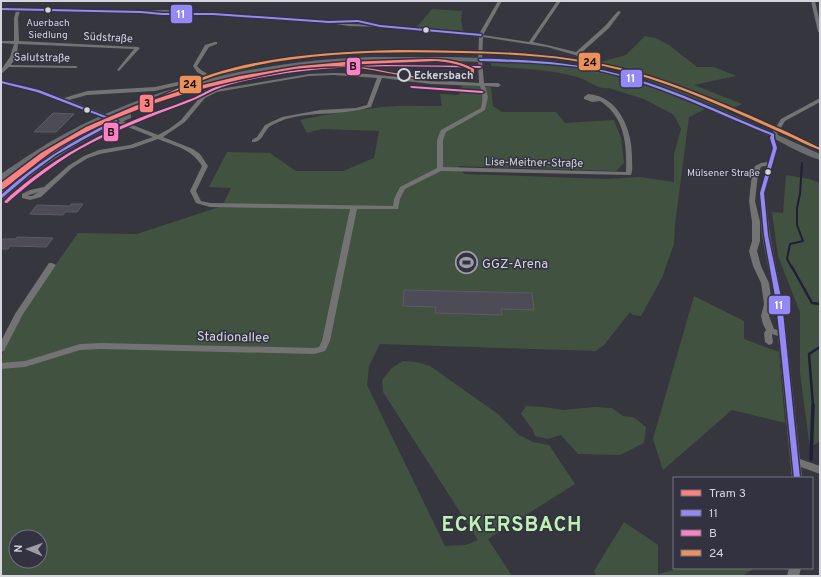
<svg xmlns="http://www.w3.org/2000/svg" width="821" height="577" viewBox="0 0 821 577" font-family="Overpass,sans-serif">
<rect width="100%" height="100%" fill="#36363e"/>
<g fill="#425240" fill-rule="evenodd">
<path d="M432 9 462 11 461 21 463 31 416 28Z"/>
<path d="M645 36 656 38 669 45 697 67H714L736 76 694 85 742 104 728 111 600 62 626 55Z"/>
<path d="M491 63C526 63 562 64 597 71 635 79 671 95 707 108L689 117 675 224 674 244 662 278 641 316 633 315 630 312 604 345 596 351 380 344 369 366 367 385 445 546 466 545 478 540 383 392 382 380 392 368 403 361 416 362 430 366 498 414 519 435 533 442 549 445 575 484 488 539 512 576H1V356L26 307 78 233 137 234 222 206 231 188 209 187 227 152 271 153V154L296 171H343L374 158 379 131 322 129 307 133 300 120C327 114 356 110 383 107 403 105 423 106 442 106L440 94 459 95 462 85 491 87 493 106 502 112H556L565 123 614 120 621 138 624 163 616 171 458 166 464 174 607 179 639 177 674 182V154L681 129 674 115 644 99 609 88C600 90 592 83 583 79 554 69 521 69 491 66ZM16 537H40V561H16Z"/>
<path d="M786 175 810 179 820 183V441L810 448 800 373V312L778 256 772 212 783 213Z"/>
<path d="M694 296 744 321V339L779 352 785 423 732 410 663 470 653 439Z"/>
<path d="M526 406 545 407 563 410 595 407 612 408 623 416 633 417 646 427 644 443 620 455 578 454 561 435 548 439 535 436 533 430 521 414Z"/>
<path d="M624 522 658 545V574L681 568H754L743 576H596L594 571Z"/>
</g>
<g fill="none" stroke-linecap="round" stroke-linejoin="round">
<path stroke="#211e3a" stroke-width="2" d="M792 268 787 259 790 244 803 241 797 225V208L800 194 802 163"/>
<g stroke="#211e3a" stroke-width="2.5">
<path d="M792 267 812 303 820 304"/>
<path d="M813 406 809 354 820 347"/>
</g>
<path stroke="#211e3a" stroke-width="3.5" d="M811 459 813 405"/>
</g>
<g fill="#4c4b56" stroke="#5c5c64">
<path d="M53 113 74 114 56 132H34Z"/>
<path d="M71 204H83L77 212H65L63 215 30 214 37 205 69 206Z"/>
<path d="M17 237 53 238 46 247 10 246 8 249H1V241L3 239H16Z"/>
<path d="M404 290 532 293 534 310 501 309 502 315 435 313 436 307 403 306Z"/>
</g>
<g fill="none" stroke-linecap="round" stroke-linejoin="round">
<g fill="#727372" fill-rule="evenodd">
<path d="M498 1H502L483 35 529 42 557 1H561L533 42 547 45 576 52 605 26 618 11 621 12 609 28 580 54 601 62V64H599L575 55 547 47 483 37 482 60 484 83H498L501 85 498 87 485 86 488 97 485 110 446 132 443 140V167L626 172C627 145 625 117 600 101L592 102 584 99V97L588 94C619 96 632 130 632 157 632 163 633 170 631 175L441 171 405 189 400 199 398 209H357L330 341 325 351 314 354 101 349 80 350 25 367 1 369V363L25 361 80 344 101 343 314 348 319 347 322 341 350 209 210 207 196 203 190 191 202 166C190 148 177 147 158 139L133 148 100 154 88 158 72 168 41 197 30 200 22 198V194L30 190 44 187 68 166 84 156 99 150 130 145 153 137 62 101 36 92 1 84V80L40 90 64 98 87 91 155 87 204 76 197 72 193 66 205 45 215 42H217V44L209 47 197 66 201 70 209 75 273 59 275 60 267 64 155 91 87 95 69 100 158 135 169 129 181 120 201 96 214 90 309 74 334 73 367 74 431 80 479 83 478 60 479 37 380 27 349 26 329 23 165 12 141 13 20 11 18 18 19 41 138 47 140 48 119 71 117 70 134 49 18 44 17 54 11 65 76 66 78 67 76 68 9 67 1 74V70L10 57 14 44 1 43V41H14V18L16 11 1 10V8L141 11 165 10 329 21 349 24 380 25 479 34ZM334 75 377 78 367 105 356 108 320 110 282 117 265 125 257 137 252 140V142C262 143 263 133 269 127 273 124 281 121 286 119 314 111 343 116 371 107L382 78 431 84 480 86C483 93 483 100 481 108L441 130 437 140V168L400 187 394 199 393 206 210 203 201 201 196 191 208 166 200 154 193 149 163 137 185 122 205 98 217 92 309 76ZM38 192 32 196H27Z"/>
<path d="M811 1H815L820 23V33L818 32Z"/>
<path d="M820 98V102L785 121 775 138 778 148 765 193 770 235 783 302 800 459 820 466V474L801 467 802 478H792L778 336 772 334 773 342 772 344 769 345 765 342 764 333 766 330 763 324 761 316 764 304 761 283 753 266 749 251 752 241V222L749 201 752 174 755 166 761 163 768 162 772 148 769 138 781 119ZM764 166H767L759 193 762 235 775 302 778 330 774 329 769 316 772 304 769 283 761 266 757 251 760 241V222L755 201 758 174 761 167Z"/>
<path d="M49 263H52L56 265 23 314 4 351 1 352V341L15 314Z"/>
<path d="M789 568H801L799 576H787Z"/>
</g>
<g fill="#6b6c6e" fill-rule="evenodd">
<path d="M373 57H447L521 59 558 62 594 67 635 77 676 91 736 116 820 154V160C801 154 783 143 765 134 721 115 678 95 632 81 584 66 533 63 483 62 371 58 260 62 154 100 114 115 76 133 41 155 28 163 15 176 1 181V174C23 159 46 143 70 131 163 82 269 60 373 57Z"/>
<path d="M128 114H131V118C83 138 42 164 4 199L1 200V192L27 170 57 148 90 130Z"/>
</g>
<defs>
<g id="bus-1">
<path d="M1 8 141 11 162 13H213L329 21 358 20 380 25 481 34 482 35 481 36 380 27 358 22 329 23 213 15H162L141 13 1 10Z"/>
<path d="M479 59C493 58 508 60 522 60 559 62 596 67 633 78 681 92 727 115 774 134V138L777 148 764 193 768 235 782 302 800 478H794L776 302 764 235 760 193 773 148 770 138 771 135C713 112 657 83 595 70 557 63 518 62 480 61L479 60Z"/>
<path d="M1 81 39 90 118 121 86 138 56 155 29 175 2 198H1V195C35 164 72 141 113 121L37 92 1 83Z"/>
</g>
<g id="bus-2">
<path d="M384 65 480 66 482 67 480 68C416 66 350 64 287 73 265 77 242 80 222 87 210 91 200 98 189 102 152 116 115 130 80 149 54 164 30 183 7 203H6L4 202C12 193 22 186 32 178 64 153 100 135 137 119 154 112 171 107 188 100 198 97 206 91 216 87 228 82 243 79 257 76 299 68 341 66 384 65Z"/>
<path d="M411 86 482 91 484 92 482 93 412 88 410 87Z"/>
</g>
<path id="bus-3" d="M398 50C477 51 558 50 635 72 688 87 737 110 787 132 798 137 809 143 820 148V150C808 146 796 139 784 134 735 112 686 89 635 74 578 57 520 54 462 53 380 51 299 52 220 74 203 79 187 87 171 94 147 104 122 113 99 124 78 135 57 146 39 160 32 165 24 170 18 176 12 180 7 186 1 189V186C13 176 24 166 37 157 74 131 116 113 159 97 176 90 193 80 212 74 272 55 335 52 398 50Z"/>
</defs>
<use href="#bus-1" stroke="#323241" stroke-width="3"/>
<use href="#bus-2" stroke="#323241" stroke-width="3"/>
<use href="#bus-3" stroke="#323241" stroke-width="3"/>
<use href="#bus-1" fill="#9488f6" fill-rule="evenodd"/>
<use href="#bus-2" fill="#ff80c5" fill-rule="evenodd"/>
<use href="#bus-3" fill="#ed9158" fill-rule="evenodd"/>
<defs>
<path id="tram-1" d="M426 59C444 59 458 60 474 69V75C466 78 456 79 447 80 414 81 383 70 351 67 332 65 313 67 294 69 274 72 254 77 234 81 173 95 113 115 59 147 46 155 33 166 20 176 14 180 8 187 1 190V187L2 186H1V183L41 153 86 127 135 106 186 89 240 76 300 66 345 62ZM436 61C449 62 460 64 471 70V74C466 75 460 77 455 77 417 82 379 67 341 65Z"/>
</defs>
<use href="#tram-1" stroke="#323241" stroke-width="3"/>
<use href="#tram-1" fill="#ff8080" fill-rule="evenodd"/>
</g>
<defs>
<symbol id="stadium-ring" viewBox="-11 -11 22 22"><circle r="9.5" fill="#323241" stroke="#9d9da7" stroke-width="1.5"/><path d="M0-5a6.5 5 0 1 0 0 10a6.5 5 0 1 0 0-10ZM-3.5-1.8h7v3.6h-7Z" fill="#9d9da7"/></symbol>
</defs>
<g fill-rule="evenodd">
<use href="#stadium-ring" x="454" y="250" width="25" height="25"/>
</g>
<g fill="#d5d5df" stroke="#323241" stroke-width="1.5">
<circle cx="48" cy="10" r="3.5"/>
<circle cx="426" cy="30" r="3.5"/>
<circle cx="87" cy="110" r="3.5"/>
<circle cx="768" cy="172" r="3.5"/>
</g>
<circle fill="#323241" stroke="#d5d5df" stroke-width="2" cx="404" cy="75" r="6"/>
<g text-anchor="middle" stroke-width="3" stroke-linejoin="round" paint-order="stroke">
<g font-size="10" fill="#d5d5df" stroke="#323241">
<text x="48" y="26">Auerbach<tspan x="48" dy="12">Siedlung</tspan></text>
<text x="760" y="176" text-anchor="end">Mülsener Straße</text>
</g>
<g font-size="11" fill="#d5d5df" stroke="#323241">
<text transform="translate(108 37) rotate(3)" y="4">Südstraße</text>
<text transform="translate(42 57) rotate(1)" y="4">Salutstraße</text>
<text transform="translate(534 162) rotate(1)" y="4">Lise-Meitner-Straße</text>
</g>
<g font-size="11" font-weight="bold" fill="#d5d5df" stroke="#323241" text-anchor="start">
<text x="414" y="79">Eckersbach</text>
</g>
<g font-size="13" fill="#d5d5df" stroke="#323241" text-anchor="start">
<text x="482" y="268">GGZ-Arena</text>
</g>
<g font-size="13" fill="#d5d5df" stroke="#323241">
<text transform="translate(233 336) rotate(1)" y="5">Stadionallee</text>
</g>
<g font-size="20" font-weight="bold" letter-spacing="1" fill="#bef2b3" stroke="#323241">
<text x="512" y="531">ECKERSBACH</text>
</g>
</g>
<g stroke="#323241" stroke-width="1.5">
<rect x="170" y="4" width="23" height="20" rx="4" fill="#9488f6"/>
<rect x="578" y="52" width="23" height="19" rx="4" fill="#ed9158"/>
<rect x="346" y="57" width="15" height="19" rx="4" fill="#ff80c5"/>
<rect x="620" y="69" width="23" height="19" rx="4" fill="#9488f6"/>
<rect x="179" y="75" width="23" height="19" rx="4" fill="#ed9158"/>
<rect x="139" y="94" width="15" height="19" rx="4" fill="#ff8080"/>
<rect x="103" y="122" width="16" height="20" rx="4" fill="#ff80c5"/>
<rect x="768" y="295" width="23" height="20" rx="4" fill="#9488f6"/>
</g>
<g font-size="11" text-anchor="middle" font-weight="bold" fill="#fff">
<text x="181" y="18">11</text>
<text x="631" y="82">11</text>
<text x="779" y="309">11</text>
</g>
<g font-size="11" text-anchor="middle" font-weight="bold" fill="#111">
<text x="590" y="66">24</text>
<text x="353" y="70">B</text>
<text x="190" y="88">24</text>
<text x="147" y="107">3</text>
<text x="111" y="136">B</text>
</g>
<rect width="821" height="577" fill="none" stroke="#d5d5df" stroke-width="4"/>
<rect x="673" y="477" width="140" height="92" fill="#323241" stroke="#737380"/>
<rect x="681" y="490" width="20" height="6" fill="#ff8080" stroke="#737380"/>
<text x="709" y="497" font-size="12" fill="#d5d5df">Tram 3</text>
<rect x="681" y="510" width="20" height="6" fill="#9488f6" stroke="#737380"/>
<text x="709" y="517" font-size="12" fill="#d5d5df">11</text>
<rect x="681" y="530" width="20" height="6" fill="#ff80c5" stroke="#737380"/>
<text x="709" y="537" font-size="12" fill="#d5d5df">B</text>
<rect x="681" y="550" width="20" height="6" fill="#ed9158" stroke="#737380"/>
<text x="709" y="557" font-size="12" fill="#d5d5df">24</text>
<g transform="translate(28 549) rotate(272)"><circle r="19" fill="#323241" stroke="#737380"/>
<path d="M0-3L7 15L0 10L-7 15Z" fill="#9d9da7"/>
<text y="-6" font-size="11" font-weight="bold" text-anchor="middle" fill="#d5d5df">N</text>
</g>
</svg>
